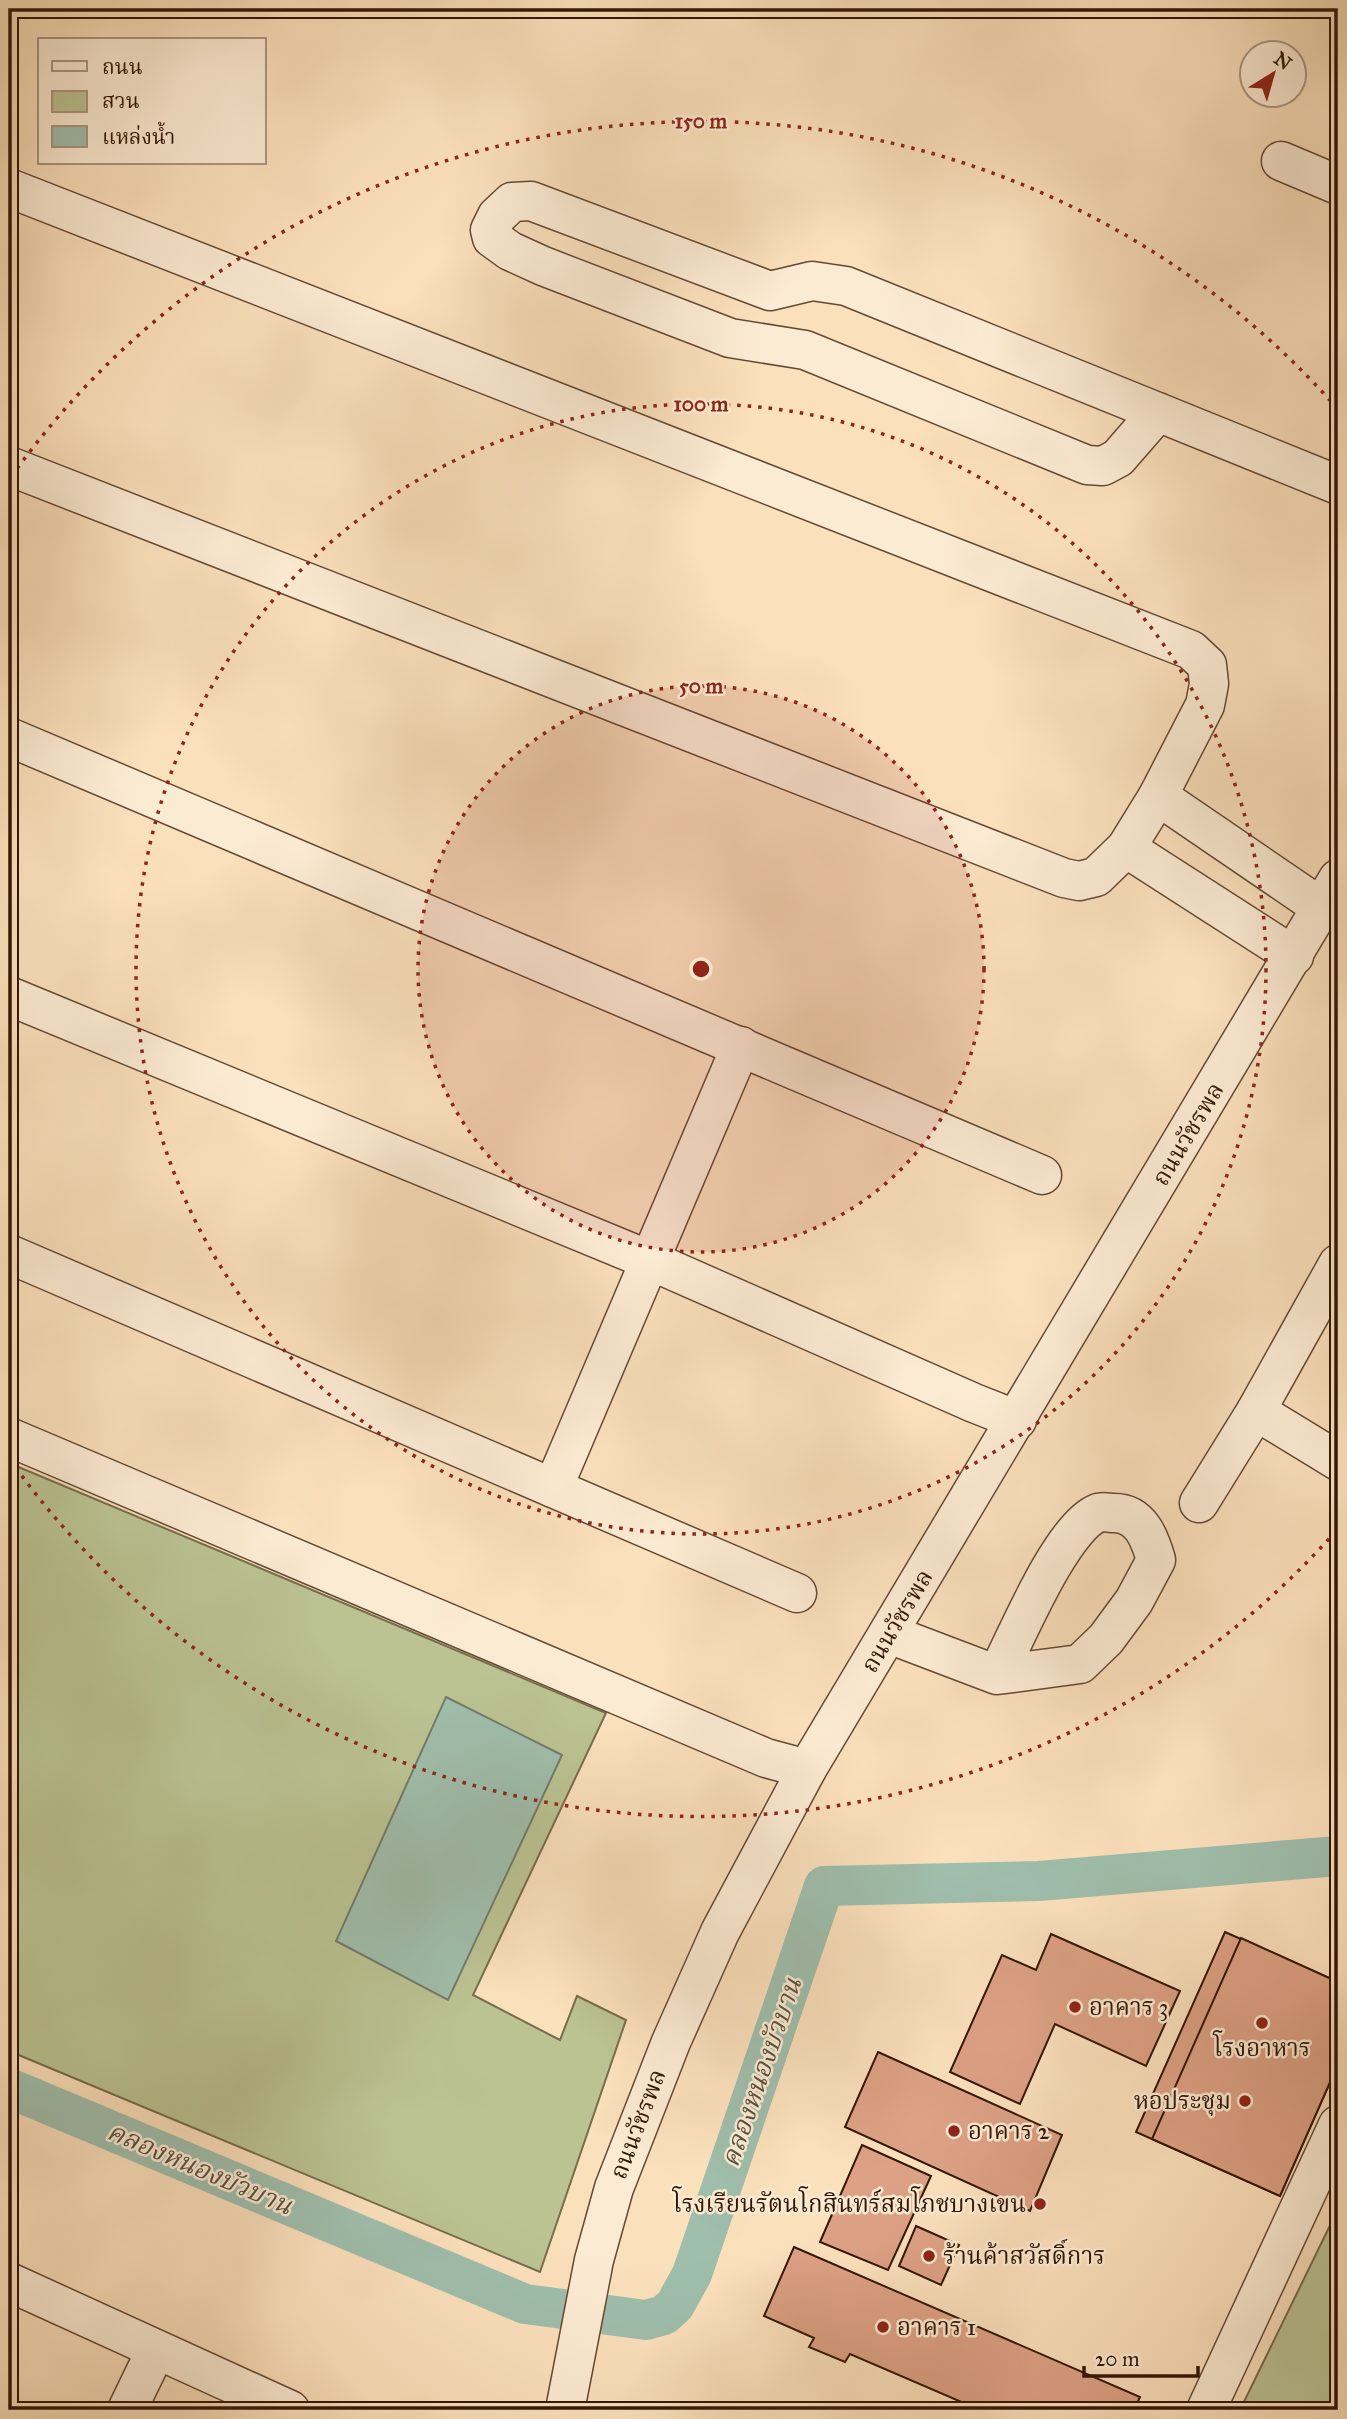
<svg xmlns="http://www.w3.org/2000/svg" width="1347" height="2419" viewBox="0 0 1347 2419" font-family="'IM FELL Great Primer','Noto Serif Thai',serif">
<rect width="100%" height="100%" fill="#fbe0bc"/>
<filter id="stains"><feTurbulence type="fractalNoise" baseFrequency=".00286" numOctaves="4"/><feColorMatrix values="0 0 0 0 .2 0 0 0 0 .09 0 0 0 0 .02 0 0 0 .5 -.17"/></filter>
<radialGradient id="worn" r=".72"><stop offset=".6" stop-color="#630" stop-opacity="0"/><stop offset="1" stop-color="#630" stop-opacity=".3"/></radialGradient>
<g fill="#bbc393" stroke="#776d4c" stroke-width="2">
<path d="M9 1463 606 1713 473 1995 560 2040 577 1996 626 2020 540 2272 9 2051Z"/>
<path d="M1338 2209V2410H1240Z"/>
</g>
<path fill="#9fbeac" stroke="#747b6a" stroke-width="2" d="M446 1697 562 1755 448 2000 336 1941Z"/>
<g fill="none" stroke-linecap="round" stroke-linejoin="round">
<path stroke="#9fbeac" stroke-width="40" d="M9 2088 525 2304 646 2320 664 2315 675 2305 692 2274 824 1886 1039 1881 1338 1856"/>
</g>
<g fill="#dda185" stroke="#331706" stroke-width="2">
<path d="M1225 1932 1338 1982V2064L1280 2196 1136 2132Z"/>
<path d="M1051 1934 1180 1991 1146 2066 1055 2024 1020 2104 950 2072 1002 1955 1036 1970Z"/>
<path d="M1241 1938 1338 1982V2064L1280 2196 1152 2139Z"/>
<path d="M878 2052 1062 2135 1030 2211 845 2127Z"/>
<path d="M862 2145 931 2176 888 2270 820 2242Z"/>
<path d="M916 2226 959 2245 941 2285 899 2266Z"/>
<path d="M794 2247 1140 2397 1134 2410H980L850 2354 845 2362 809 2347 814 2338 764 2316Z"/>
</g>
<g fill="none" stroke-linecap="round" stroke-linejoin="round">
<defs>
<g id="minor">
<path d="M1281 161 1338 185"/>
<path d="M9 188 1191 650 1207 665 1209 684 1205 705 1158 796 1126 848 1096 877 1079 881 1064 878 9 466"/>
<path d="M1158 412 1118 458 1103 466 1087 465 805 350 730 338 543 266 510 251 492 238 490 230 497 216 512 202 531 201 770 291 812 281 846 286 1338 485"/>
<path d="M9 737 1042 1175"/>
<path d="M1158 796 1322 908"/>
<path d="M1126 848 1294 956"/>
<path d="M9 996 649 1260 974 1403 1017 1420"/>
<path d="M9 1254 797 1593"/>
<path d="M1256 1411 1338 1461"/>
<path d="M9 1437 766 1758 807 1769"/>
<path d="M553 1488 741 1046"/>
<path d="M1199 1503 1256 1411 1338 1264"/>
<path d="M889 1634 997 1675 1080 1664 1106 1639 1134 1601 1156 1560C1150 1539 1141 1513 1114 1513 1109 1513 1102 1511 1098 1513 1062 1526 1015 1640 997 1675"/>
<path d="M9 2282 290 2410"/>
<path d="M127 2410 156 2350"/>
<path d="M565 2410 594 2260 614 2188 671 2042 720 1932 807 1769 1338 879"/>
<path d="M1206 2410 1338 2125"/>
</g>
</defs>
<use href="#minor" stroke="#654934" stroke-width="41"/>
<use href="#minor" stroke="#fcebd3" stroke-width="38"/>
</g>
<circle cx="701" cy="969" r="283" fill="#8f2418" fill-opacity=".12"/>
<g fill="none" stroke="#8f2418" stroke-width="3.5" stroke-dasharray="3.5 7">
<circle cx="701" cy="969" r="283"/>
<circle cx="701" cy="969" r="565"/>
<path d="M1336 1531A848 848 0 0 1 11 1461M11 477A848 848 0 0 1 1336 407"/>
</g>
<g fill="#8f2418" stroke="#fcebd3" stroke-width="2.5">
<circle cx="1075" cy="2007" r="7"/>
<circle cx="1262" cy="2023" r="7"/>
<circle cx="1245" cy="2101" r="7"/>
<circle cx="954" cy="2131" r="7"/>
<circle cx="1040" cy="2204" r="7"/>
<circle cx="929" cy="2256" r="7"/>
<circle cx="883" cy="2327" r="7"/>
</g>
<g text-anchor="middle" stroke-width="5" stroke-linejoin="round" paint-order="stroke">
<g font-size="24" fill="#331706" stroke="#fcebd3">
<text transform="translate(1188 1134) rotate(-59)" y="8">ถนนวัชรพล</text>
<text transform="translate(897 1621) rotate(-59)" y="8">ถนนวัชรพล</text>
<text transform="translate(638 2124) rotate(-69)" y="8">ถนนวัชรพล</text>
</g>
<g font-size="24" fill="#331706" stroke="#fcebd3" text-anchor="start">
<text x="1089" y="2015">อาคาร 3</text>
<text x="1262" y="2056" text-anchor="middle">โรงอาหาร</text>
<text x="1231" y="2109" text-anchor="end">หอประชุม</text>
<text x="968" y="2139">อาคาร 2</text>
<text x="1026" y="2212" text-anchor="end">โรงเรียนรัตนโกสินทร์สมโภชบางเขน</text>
<text x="943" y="2264">ร้านค้าสวัสดิ์การ</text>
<text x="897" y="2335">อาคาร 1</text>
</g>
<g font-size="26" font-style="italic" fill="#595140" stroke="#fcebd3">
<text transform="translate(761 2072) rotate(-71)" y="9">คลองหนองบัวบาน</text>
<text transform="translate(200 2168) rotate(23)" y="9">คลองหนองบัวบาน</text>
</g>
</g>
<circle cx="701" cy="969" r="10" fill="#8f2418" stroke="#fcebd3" stroke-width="3.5"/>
<g font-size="21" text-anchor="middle" font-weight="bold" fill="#8f2418" stroke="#fcebd3" stroke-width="5" stroke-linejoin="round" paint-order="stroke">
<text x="701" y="128">150 m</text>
<text x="701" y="411">100 m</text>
<text x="701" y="693">50 m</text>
</g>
<rect width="1347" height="2419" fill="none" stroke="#fbe0bc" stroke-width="35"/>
<rect x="10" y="10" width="1326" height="2398" fill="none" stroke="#331706" stroke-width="3.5"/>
<rect x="18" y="18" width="1312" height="2384" fill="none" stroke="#331706" stroke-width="2"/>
<rect x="38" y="38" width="228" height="126" fill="#fcebd3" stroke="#ac9681" stroke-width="2"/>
<rect x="52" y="61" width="35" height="10" fill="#fcebd3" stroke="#ac9681" stroke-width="2"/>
<text x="102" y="74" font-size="21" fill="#331706">ถนน</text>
<rect x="52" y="91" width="35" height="21" fill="#bbc393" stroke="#ac9681" stroke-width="2"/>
<text x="102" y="108" font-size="21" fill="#331706">สวน</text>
<rect x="52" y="126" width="35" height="21" fill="#9fbeac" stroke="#ac9681" stroke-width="2"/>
<text x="102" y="144" font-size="21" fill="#331706">แหล่งน้ำ</text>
<g transform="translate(1273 74) rotate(37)"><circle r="33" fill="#fcebd3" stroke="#ac9681" stroke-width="2"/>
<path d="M0-5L12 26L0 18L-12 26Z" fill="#8f2418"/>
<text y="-10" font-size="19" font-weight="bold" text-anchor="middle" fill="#331706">N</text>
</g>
<path d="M1084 2366v10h114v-10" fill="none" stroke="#331706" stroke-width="3.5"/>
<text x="1095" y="2366" font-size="21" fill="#331706" stroke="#fcebd3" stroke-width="5" paint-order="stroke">20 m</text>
<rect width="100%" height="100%" filter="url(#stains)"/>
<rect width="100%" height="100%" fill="url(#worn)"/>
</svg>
